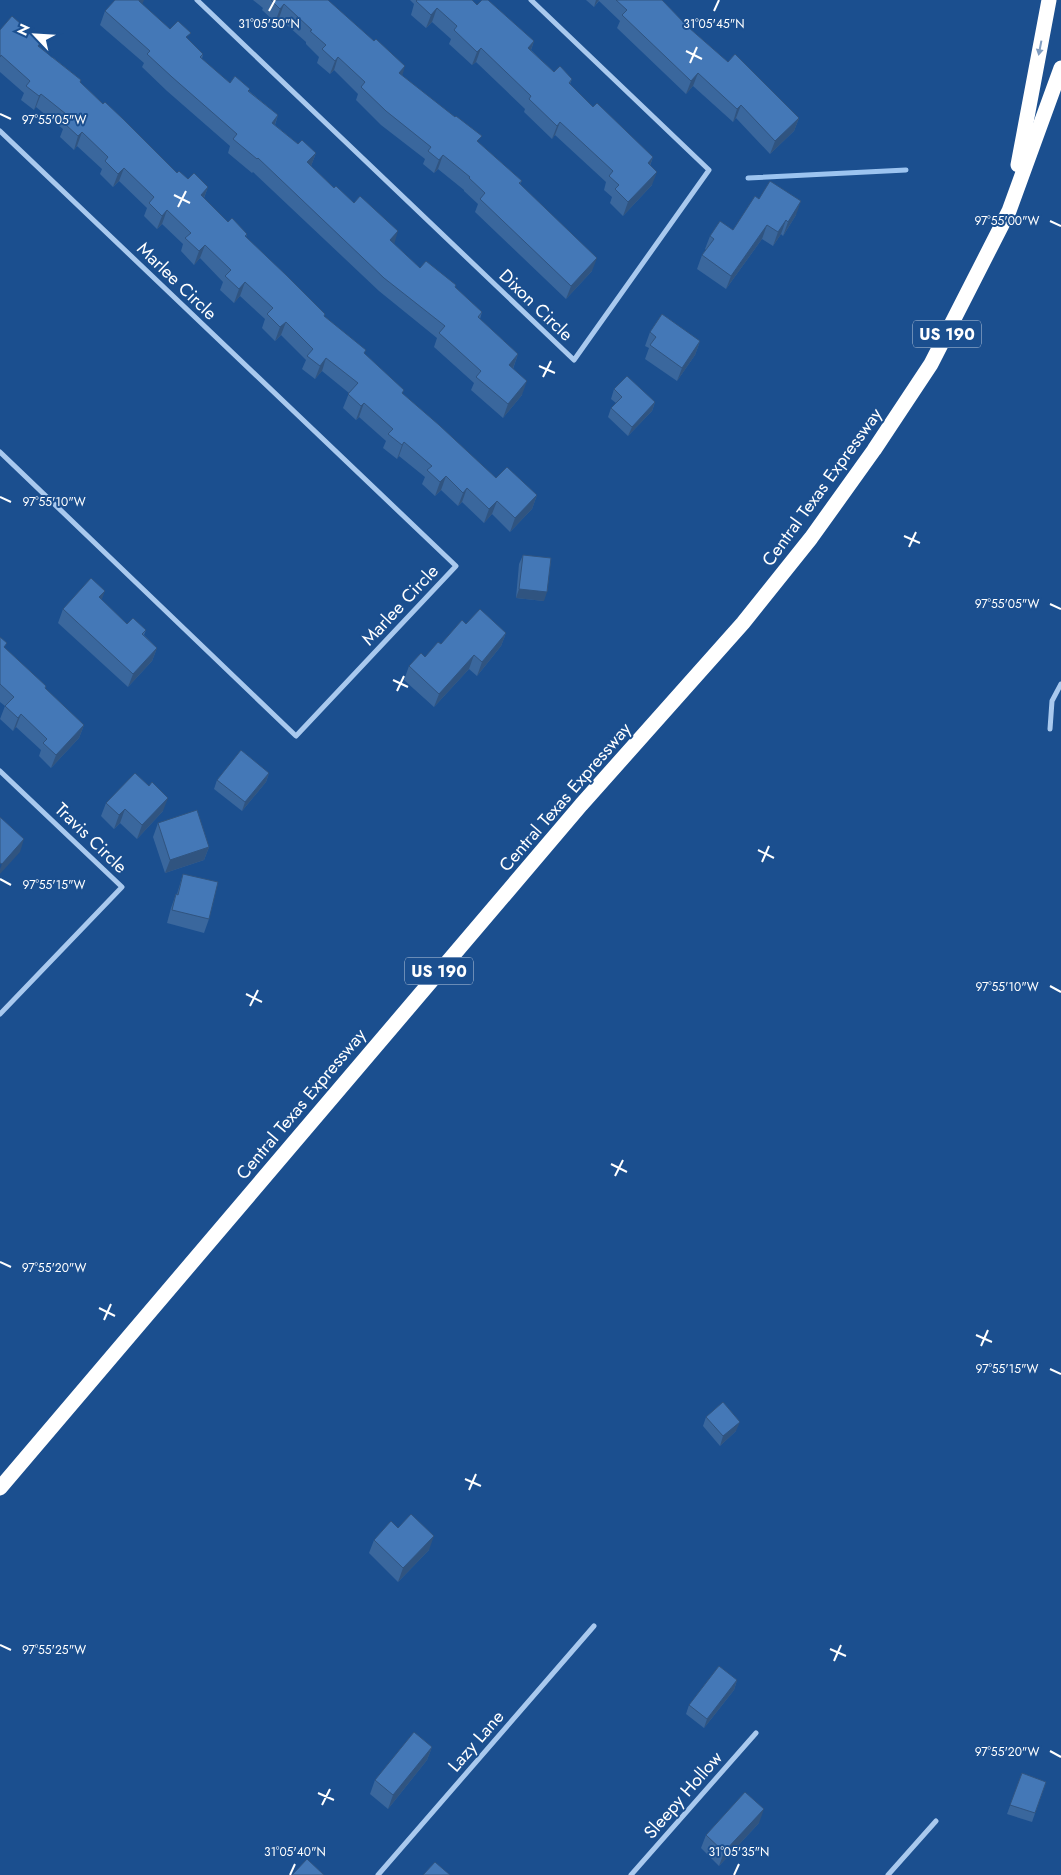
<svg xmlns="http://www.w3.org/2000/svg" width="1061" height="1875" viewBox="0 0 1061 1875" font-family="Jost,sans-serif">
<rect width="100%" height="100%" fill="#1b4f8f"/>
<g fill="none" stroke-linecap="round" stroke-linejoin="round">
<path stroke="#9cc4f0" stroke-width="5" d="M748 178 906 170"/>
<g stroke="#a9c9ee" stroke-width="5">
<path d="M197 0 574 360 709 170 531 0"/>
<path d="M0 131 456 566 296 736 0 452"/>
<path d="M1050 729 1052 701 1061 684"/>
<path d="M0 771 122 887 0 1014"/>
<path d="M378 1875 594 1626"/>
<path d="M631 1875 756 1733"/>
<path d="M888 1875 936 1821"/>
</g>
<g stroke="#fff" stroke-width="15">
<path d="M1018 165 1049 0"/>
<path d="M0 1488 581 805 743 623 811 538 874 450 931 364 1009 211 1061 68"/>
</g>
</g>
<g fill="#3a679d">
<path d="M253 0H328L402 75 522 181 520 184 592 271 566 299 475 212 478 204 464 191V190L438 169 434 173 423 164 425 159 381 125 356 100 358 94 334 70 330 74 317 63 319 57 306 44V42L279 18 275 22 262 10 263 8Z"/>
<path d="M410 0H472L477 5 534 41 531 50 554 72 572 79 570 84 593 107 653 157 650 166 652 185 623 216 610 203 612 197 604 190 606 182 555 135 552 139 524 112 525 109 476 62 472 65 449 44 451 39 432 22 426 28 411 15 414 4Z"/>
<path d="M586 0H662L688 27 728 62 799 118 794 131 770 154 736 118 733 122 693 86 686 94 617 28 620 21 599 1 594 7Z"/>
<path d="M142 4 170 29 188 39 203 54 202 59 230 83 249 91 278 115 275 125 298 144 316 153 311 166 420 268 456 285 455 287 482 312 480 319 518 354 513 369 522 395 503 418 471 390 474 383 434 347 437 338 379 291 253 172 252 173 228 153 230 146 167 91 142 67 144 63 100 25 105 11Z"/>
<path d="M0 30 40 47 81 80 80 82 177 173 188 179 208 187 204 198 228 222 247 234 246 237 324 316 365 354 403 394 496 478 537 495 532 509 510 532 492 514 484 523 462 502 458 506 441 490 435 496 422 484 425 477 399 456 397 459 383 448 386 441 359 417 356 420 343 408 349 393 322 371 315 379 302 369 306 360 281 335 275 341 262 328 265 319 240 296 234 303 220 290 223 282 200 258 194 265 181 251 183 244 162 224 157 229 144 216 147 208 119 181 113 187 100 174 102 169 77 146 74 150 60 137 63 129 36 107 34 110 21 100 24 93 0 72Z"/>
<path d="M759 199 796 215 783 236 781 234 773 246 762 239 726 289 697 269 702 255 706 250 705 249 710 236 733 230Z"/>
<path d="M650 332 700 341 695 355 677 381 645 359 649 348 645 346Z"/>
<path d="M614 389 655 402 652 411 628 436 608 417 611 408 616 403 611 399Z"/>
<path d="M523 555 544 601 516 598 519 564Z"/>
<path d="M102 600 127 624 146 630 144 635 157 648 152 661 128 687 58 623 63 609Z"/>
<path d="M466 624 506 633 501 646 477 676 469 669 434 707 404 680 409 666 425 657Z"/>
<path d="M0 637 5 648 46 686V689L84 725 79 738 51 768 39 756 41 750 16 727 13 731 0 719 5 706 0 702Z"/>
<path d="M269 773 266 782 242 811 214 789 217 780Z"/>
<path d="M106 803 163 811 137 839 120 823 114 829 101 816Z"/>
<path d="M158 823 209 847 204 860 165 873 153 837Z"/>
<path d="M183 874 209 919 204 933 167 923 171 908 176 894H177Z"/>
<path d="M706 1417 736 1431 720 1446 703 1426Z"/>
<path d="M398 1528 429 1550 398 1582 369 1553 374 1540Z"/>
<path d="M737 1680 734 1690 704 1728 686 1714 689 1705Z"/>
<path d="M432 1747 427 1760 388 1809 370 1794 375 1780Z"/>
<path d="M1022 1773 1046 1782 1032 1822 1007 1814Z"/>
<path d="M759 1823 719 1866 701 1848 706 1835Z"/>
</g>
<g fill="#305480">
<path d="M139 0H144L142 5 134 14Z"/>
<path d="M596 0H599L594 7Z"/>
<path d="M284 4 279 18 275 22 280 9Z"/>
<path d="M437 8 432 22 426 28 431 15Z"/>
<path d="M534 41 529 55 528 48Z"/>
<path d="M481 48 476 62 472 65 477 52Z"/>
<path d="M338 57 334 70 330 74 335 61Z"/>
<path d="M405 66 401 80 399 73Z"/>
<path d="M698 73 693 86 686 94 691 81Z"/>
<path d="M41 94 36 107 34 110 39 96Z"/>
<path d="M741 105 736 118 733 122 737 109Z"/>
<path d="M278 115 273 129 272 123Z"/>
<path d="M799 118 794 131 770 154 775 141Z"/>
<path d="M560 122 555 135 552 139 557 126Z"/>
<path d="M82 132 77 146 74 150 78 136Z"/>
<path d="M316 153 311 166 307 162Z"/>
<path d="M443 155 438 169 434 173 439 160Z"/>
<path d="M653 157 648 170V163Z"/>
<path d="M124 168 119 181 113 187 118 174Z"/>
<path d="M657 172 652 185 623 216 628 202Z"/>
<path d="M208 187 203 200 201 195Z"/>
<path d="M801 201 796 215 783 236 788 222Z"/>
<path d="M167 210 162 224 157 229 162 216Z"/>
<path d="M786 220 781 234 773 246 778 232Z"/>
<path d="M767 225 762 239 726 289 731 276Z"/>
<path d="M398 231 394 245 390 240Z"/>
<path d="M205 245 200 258 194 265 199 251Z"/>
<path d="M597 258 592 271 566 299 571 286Z"/>
<path d="M245 282 240 296 234 303 239 289Z"/>
<path d="M286 322 281 335 275 341 280 327Z"/>
<path d="M700 341 695 355 677 381 682 368Z"/>
<path d="M518 354 513 368 504 379 509 365Z"/>
<path d="M326 358 322 371 315 379 320 366Z"/>
<path d="M527 381 522 395 503 418 508 404Z"/>
<path d="M655 402 652 411 628 436 632 427Z"/>
<path d="M364 403 359 417 356 420 361 406Z"/>
<path d="M404 442 399 456 397 459 402 445Z"/>
<path d="M446 476 441 490 435 496 440 482Z"/>
<path d="M467 488 462 502 458 506 463 493Z"/>
<path d="M537 495 532 509 510 532 515 518Z"/>
<path d="M497 501 492 514 484 523 489 509Z"/>
<path d="M519 589 547 592 544 601 516 598Z"/>
<path d="M105 591 100 604 99 597Z"/>
<path d="M506 633 501 646 477 676 482 662Z"/>
<path d="M157 648 152 661 128 687 133 674Z"/>
<path d="M474 655 469 669 434 707 439 694Z"/>
<path d="M21 714 16 727 13 731 18 718Z"/>
<path d="M84 725 79 738 51 768 56 755Z"/>
<path d="M269 773 266 782 242 811 245 802Z"/>
<path d="M168 798 163 811 137 839 142 825Z"/>
<path d="M125 809 120 823 114 829 119 815Z"/>
<path d="M24 839 20 852 0 874V869L2 864Z"/>
<path d="M209 847 204 860 165 873 170 860Z"/>
<path d="M740 1422 736 1431 720 1446 723 1436Z"/>
<path d="M434 1536 429 1550 398 1582 403 1568Z"/>
<path d="M737 1680 734 1690 704 1728 707 1719Z"/>
<path d="M432 1747 427 1760 388 1809 393 1795Z"/>
<path d="M764 1809 759 1823 719 1866 724 1852Z"/>
</g>
<g fill="#4478b7" stroke="#305480">
<path d="M115 0H139V1L170 29 178 21 191 33 186 37 203 54 200 57 230 83 235 76 250 89 248 91 278 115 272 123 298 144 302 140 316 153 307 162 334 188 336 186 354 203 360 196 398 231 390 240 420 268 426 261 456 285 455 287 482 312 478 317 518 354 509 365 527 381 508 404 476 377 481 371 439 333 445 326 384 278 258 158 257 159 233 139 237 134 172 77 147 54 150 51 105 11Z"/>
<path d="M271 0H328L374 41 376 39 405 66 399 73 455 117 456 116 482 136 477 141 522 181 519 183 597 258 571 286 480 199 485 193 469 178 470 177 443 155 439 160 428 151 431 147 386 111 361 87 365 82 338 57 335 61 322 49 326 45 310 31 312 30 284 4 280 9Z"/>
<path d="M417 0H472L477 5 482 0H488L534 41 528 48 554 72 560 66 572 79 569 83 593 107 597 103 653 157 648 163 657 172 628 202 615 189 619 185 609 176 613 171 560 122 557 126 529 99 531 96 481 48 477 52 454 30 457 26 437 8 431 15 416 1Z"/>
<path d="M616 0H662L688 27 728 62 735 54 799 118 775 141 741 105 737 109 698 73 691 81 622 15 627 10Z"/>
<path d="M12 16 41 42 38 46 81 80 80 82 103 104 105 102 123 119 177 173 179 171 188 179 194 173 208 187 201 195 228 222 232 218 247 234 245 236 286 275 325 314 324 316 366 350 364 353 404 390 402 393 439 425 496 478 507 467 537 495 515 518 497 501 489 509 467 488 463 493 446 476 440 482 427 470 432 466 404 442 402 445 388 434 393 429 364 403 361 406 348 394 358 383 326 358 320 366 307 356 313 349 286 322 280 327 267 314 273 308 245 282 239 289 225 276 231 270 205 245 199 251 185 238 191 233 167 210 162 216 149 203 154 197 124 168 118 174 105 161 108 157 82 132 78 136 65 124 71 118 41 94 39 96 26 86 30 81 1 55 0 57V30Z"/>
<path d="M770 181 801 201 788 222 786 220 778 232 767 225 731 276 702 255 714 239 710 236 720 221 733 230 755 196 759 199Z"/>
<path d="M662 314 700 341 682 368 650 345 656 337 650 332Z"/>
<path d="M627 376 655 402 632 427 611 408 622 397 614 389Z"/>
<path d="M523 555 551 558 547 592 519 589Z"/>
<path d="M91 578 105 591 99 597 127 624 133 618 146 630 142 634 157 648 133 674 63 609Z"/>
<path d="M480 609 506 633 482 662 474 655 439 694 409 666 421 653 425 657 438 642 441 644 462 620 466 624Z"/>
<path d="M0 637 7 643 4 647 46 686 45 688 84 725 56 755 43 743 47 739 21 714 18 718 5 706 14 697 0 684Z"/>
<path d="M241 750 269 773 245 802 217 780Z"/>
<path d="M135 773 149 786 152 782 168 798 142 825 125 809 119 815 106 803Z"/>
<path d="M197 810 209 847 170 860 158 823Z"/>
<path d="M0 817 24 839 2 864 0 863Z"/>
<path d="M183 874 218 882 209 919 172 910 176 894 178 895Z"/>
<path d="M723 1402 740 1422 723 1436 706 1417Z"/>
<path d="M411 1514 434 1536 403 1568 374 1540 391 1521 398 1528Z"/>
<path d="M719 1666 737 1680 707 1719 689 1705Z"/>
<path d="M414 1732 432 1747 393 1795 375 1780Z"/>
<path d="M1022 1773 1046 1782 1035 1813 1010 1805Z"/>
<path d="M745 1792 764 1809 724 1852 706 1835Z"/>
<path d="M307 1859 324 1875H292Z"/>
<path d="M435 1862 450 1875H423Z"/>
</g>
<defs><path id="oneway-solid" d="M-6-.8H1V-3.2L6.5 0L1 3.2V.8H-6Z" transform="scale(1.25)"/></defs>
<use fill="#829ec1" href="#oneway-solid" transform="translate(1040 48) rotate(101)"/>
<path fill="none" stroke="#fff" stroke-width="2" d="M269 11 275 0M714 11 719 0M686 51 702 59M690 63 697 47M0 114 11 119M174 195 190 203M178 207 186 191M1050 221 1061 226M539 366 555 373M543 377 551 361M0 497 11 502M904 536 920 543M909 547 916 532M1050 604 1061 609M393 680 408 687M397 691 404 676M758 850 774 858M762 862 769 846M0 879 11 885M1050 986 1061 992M246 994 262 1002M250 1006 258 990M611 1164 627 1172M615 1176 623 1160M0 1262 11 1267M99 1308 115 1316M104 1320 111 1304M976 1335 992 1342M981 1346 988 1330M1050 1369 1061 1374M465 1479 481 1486M469 1490 476 1474M0 1645 11 1650M830 1649 846 1656M834 1661 841 1645M1050 1751 1061 1757M318 1793 334 1800M322 1805 330 1789M290 1875 295 1864M734 1875 739 1864"/>
<g text-anchor="middle" stroke-width="4" stroke-linejoin="round" paint-order="stroke">
<g fill="#1b4f8f" stroke="#bbcadd" stroke-width="1">
<rect x="913" y="320.5" width="68" height="27" rx="4"/>
<rect x="405" y="957.5" width="68" height="27" rx="4"/>
</g>
<g font-size="16" font-weight="bold" fill="#fff">
<text x="947" y="340">US 190</text>
<text x="439" y="977">US 190</text>
</g>
<g font-size="18" fill="#fff" stroke="#1b4f8f">
<text transform="translate(177 281) rotate(44)" y="6">Marlee Circle</text>
<text transform="translate(536 305) rotate(44)" y="6">Dixon Circle</text>
<text transform="translate(822 487) rotate(-54)" y="6">Central Texas Expressway</text>
<text transform="translate(400 605) rotate(-47)" y="6">Marlee Circle</text>
<text transform="translate(565 797) rotate(-49)" y="6">Central Texas Expressway</text>
<text transform="translate(91 838) rotate(44)" y="6">Travis Circle</text>
<text transform="translate(301 1104) rotate(-50)" y="6">Central Texas Expressway</text>
<text transform="translate(476 1741) rotate(-49)" y="6">Lazy Lane</text>
<text transform="translate(683 1795) rotate(-49)" y="6">Sleepy Hollow</text>
</g>
</g>
<g font-size="12" text-anchor="middle" fill="#fff" stroke="#1b4f8f" stroke-width="4" stroke-linejoin="round" paint-order="stroke">
<text x="269" y="28">31°05'50"N</text>
<text x="714" y="28">31°05'45"N</text>
<text x="54" y="124">97°55'05"W</text>
<text x="1007" y="225">97°55'00"W</text>
<text x="54" y="506">97°55'10"W</text>
<text x="1007" y="608">97°55'05"W</text>
<text x="54" y="889">97°55'15"W</text>
<text x="1007" y="991">97°55'10"W</text>
<text x="54" y="1272">97°55'20"W</text>
<text x="1007" y="1373">97°55'15"W</text>
<text x="54" y="1654">97°55'25"W</text>
<text x="1007" y="1756">97°55'20"W</text>
<text x="295" y="1856">31°05'40"N</text>
<text x="739" y="1856">31°05'35"N</text>
</g>
<g transform="translate(35 35) rotate(295)" stroke="#1b4f8f" stroke-width="4" paint-order="stroke">
<path d="M0-4L9 19L0 12L-9 19Z" fill="#ffffff"/>
<text y="-8" font-size="14" font-weight="bold" text-anchor="middle" fill="#ffffff">N</text>
</g>
</svg>
